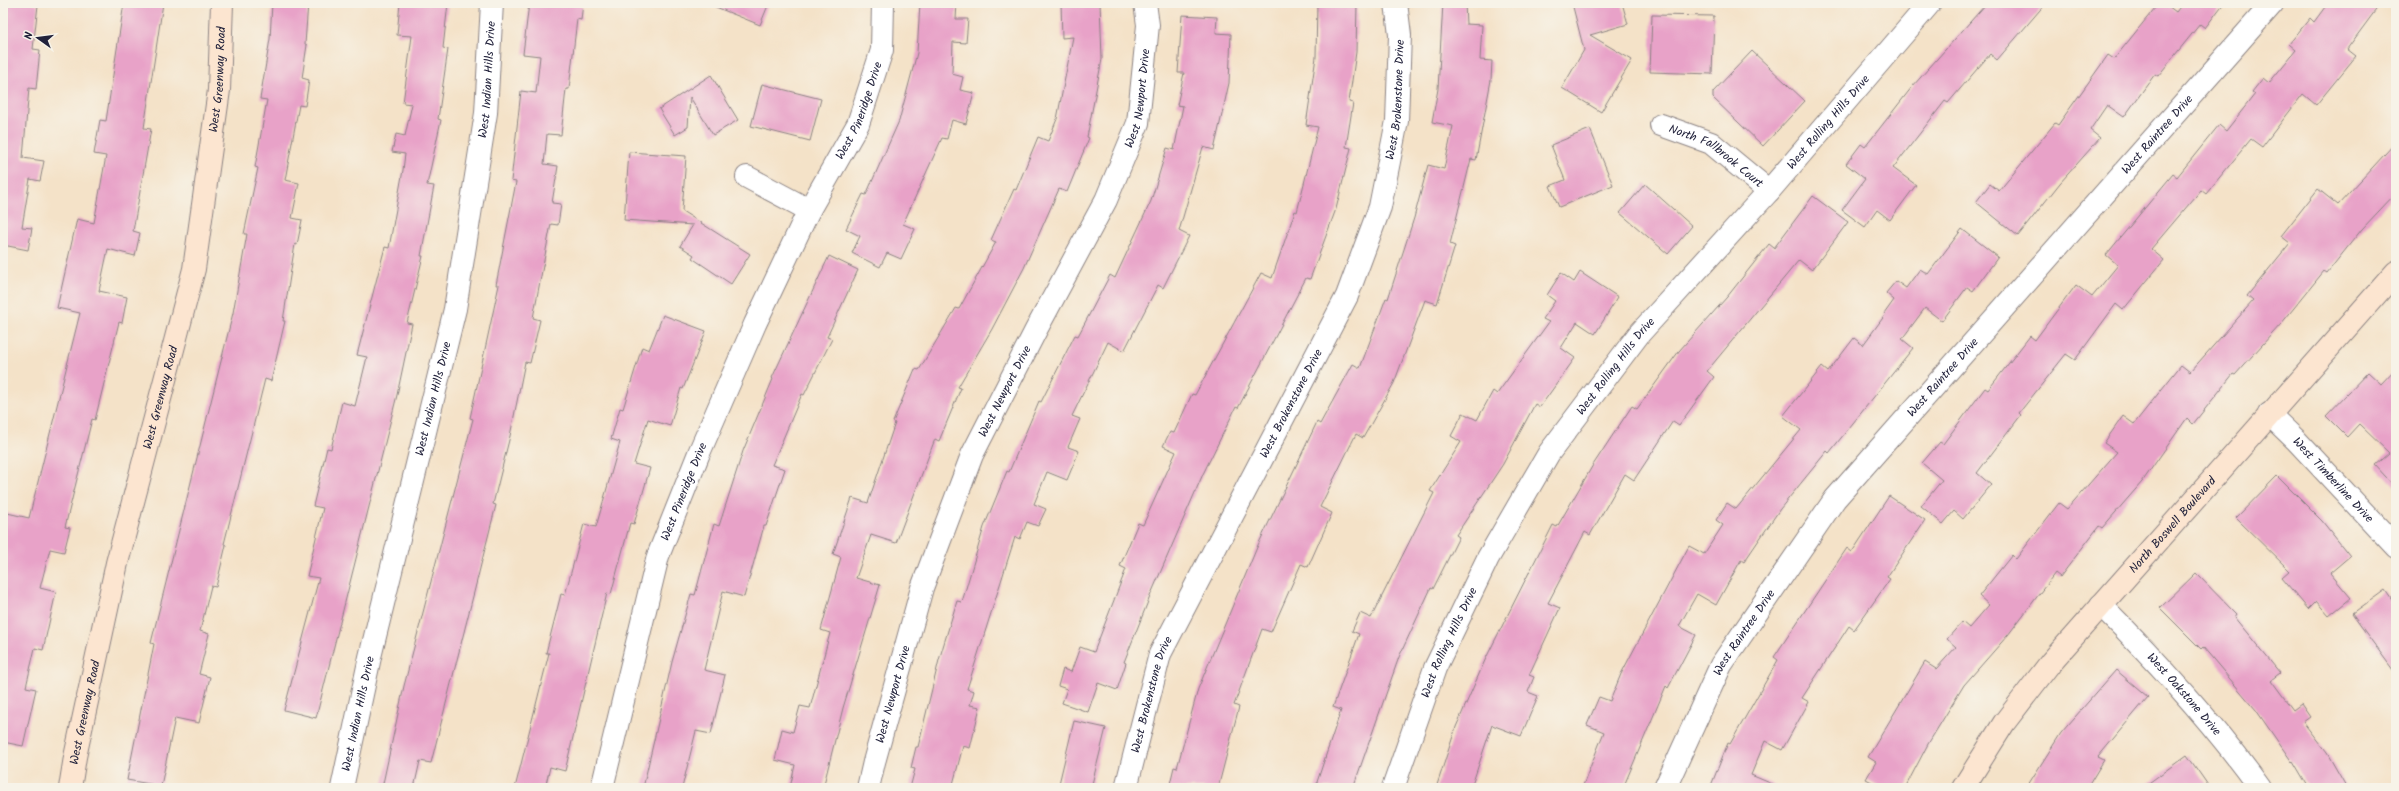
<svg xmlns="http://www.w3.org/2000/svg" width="2399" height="791" viewBox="0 0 2399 791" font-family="Kalam,sans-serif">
<rect width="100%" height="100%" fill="#f7f3e8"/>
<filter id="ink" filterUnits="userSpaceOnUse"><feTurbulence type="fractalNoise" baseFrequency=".025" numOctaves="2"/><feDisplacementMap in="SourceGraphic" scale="8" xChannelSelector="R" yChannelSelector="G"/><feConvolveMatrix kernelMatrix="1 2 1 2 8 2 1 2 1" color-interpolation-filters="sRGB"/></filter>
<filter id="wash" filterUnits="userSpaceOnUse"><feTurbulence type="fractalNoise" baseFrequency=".012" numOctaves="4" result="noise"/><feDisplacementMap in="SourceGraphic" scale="16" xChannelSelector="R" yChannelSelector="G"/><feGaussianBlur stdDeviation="0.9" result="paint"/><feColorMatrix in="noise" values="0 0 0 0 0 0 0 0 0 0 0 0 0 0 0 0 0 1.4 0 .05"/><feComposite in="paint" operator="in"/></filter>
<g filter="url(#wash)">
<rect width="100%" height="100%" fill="#f4e2c8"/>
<g id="blocks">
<g fill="#e8a2c8">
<path d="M3 3H30L38 5 33 49 40 50 36 89 29 88 23 158 44 161 40 181 30 179 22 227 32 228 28 250 3 245Z"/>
<path d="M124 3H163L144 128 151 129 133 231 140 233 135 256 108 249 99 291 127 297 122 323 119 322 95 420 92 419 65 527 70 528 64 552 50 549 40 588 56 592 43 650 35 648 26 687 36 689 23 746 3 742V512L29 518 80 313 57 308 77 219 94 223 106 156 94 154 100 120 106 121Z"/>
<path d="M272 3H308L305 44 307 45 302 78 309 80 305 106 299 105 285 180 299 183 292 218 302 220 297 245 295 244 283 321H285L271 381 265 379 224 544 226 545 216 587 211 586 200 631 209 634 199 674 210 677 199 723 175 718 161 786 127 780 154 644 151 643 233 313 247 234H244L258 168 255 167 267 100 260 99 270 39Z"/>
<path d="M400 3H448L443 48 448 49 438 119 441 120 427 185 434 186 421 256H423L407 323 412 324 397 395 316 718 284 710 319 578 307 576 323 508 313 506 327 448 331 449 342 402 355 406 367 357 357 355 385 247 389 248 403 170 405 154 392 152 396 134 405 136 412 104 403 103 412 36 397 35Z"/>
<path d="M529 3H583L581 20 577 19 569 89H566L561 135 547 134 544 164 558 166 552 203 561 204 558 225 551 224 533 318 540 320 530 363 525 362 510 436 493 504 496 505 431 763 420 761 414 788H382L404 686 473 419 470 418 499 285H496L516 182 511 181 521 91 536 93 540 56 523 54Z"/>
<path d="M706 3H769L760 25Z"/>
<path d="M920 3H957L956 19H968L966 43 953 42 952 74 963 77 960 90 974 93 966 124 952 120 947 139 942 138 903 224 915 229 901 259 887 253 880 267 852 253 860 236 846 229 863 194 866 195 899 121 917 53Z"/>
<path d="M1061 3H1100L1102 59 1087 137 1089 138 1067 192 1059 189 1024 268 992 329 958 387 961 388 939 441 935 439 896 543 871 535 856 578 880 585 843 708 823 788H790L795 765 775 760 782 729 793 732 800 706 810 708 830 633 821 630 841 557 833 554 852 498 868 503 895 423 893 422 915 369 919 370 956 308 959 309 996 242 991 240 1014 189 1016 190 1038 137 1048 141 1057 119 1073 37 1062 38Z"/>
<path d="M1317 3H1357L1356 52 1349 102 1353 103 1346 147 1351 148 1336 209 1310 279 1306 278 1238 408 1236 407 1203 474 1151 594 1124 662 1126 663 1117 690 1098 683 1088 712 1062 703 1067 689 1058 686 1063 669 1071 672 1080 647 1094 652 1126 569 1120 566 1138 523 1143 525 1176 452 1163 446 1170 432 1174 433 1192 394 1195 395 1261 273 1272 278 1295 211 1297 212 1318 127 1306 125 1316 57Z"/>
<path d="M1443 3H1465L1466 24 1482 25 1480 60 1492 61 1491 80 1476 160 1471 159 1450 244 1455 246 1437 304 1425 300 1394 383 1363 438 1356 434 1320 507 1332 513 1308 567 1301 564 1271 632 1262 629 1234 705 1239 707 1218 788H1169L1174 767 1177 768 1198 689 1258 545 1317 422 1320 424 1353 364 1360 368 1386 298 1388 299 1414 218 1428 165 1444 169 1453 126 1432 122 1438 89Z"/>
<path d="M1572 3H1622L1628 24 1590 35 1632 60 1601 112 1562 88 1584 50Z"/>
<path d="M1987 3H2046L1997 60 1990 54 1948 103 1945 101 1893 168 1916 185 1890 220 1877 210 1865 227 1842 210 1865 179 1846 164 1861 144 1865 147 1912 87Z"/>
<path d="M2159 3H2164L2176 12 2183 3H2224L2205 28 2200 24 2158 76 2155 74 2124 117 2107 105 2090 130 2100 138 2060 183 2018 236 1976 202 1990 184 1999 191 2055 123 2058 125 2108 55 2114 59Z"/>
<path d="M2328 3H2381L2347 49 2356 56 2316 105 2303 94 2262 147 2251 139 2206 194 2201 190 2151 249 2164 260 2123 310 2116 304 2075 360 2066 354 2019 413 2021 415 1977 473 1991 485 1963 519 1954 511 1943 524 1921 506 1942 480 1922 463 1940 442 1943 444 1985 388 1988 390 2030 336 2035 340 2076 285 2092 297 2118 265 2106 255 2173 174 2177 177 2219 125 2226 131 2255 94 2252 92 2263 78 2269 83 2296 50 2289 44 2310 18 2314 22Z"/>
<path d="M1182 15 1217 17 1216 33 1231 34 1229 83 1214 150 1203 147 1179 231 1189 236 1163 288 1158 285 1124 351 1108 342 1072 416 1080 419 1068 447 1079 451 1067 480 1047 472 1034 504 1046 509 1038 526 1027 522 1020 539 1015 537 967 689 974 691 970 705 980 707 970 748 963 746 952 788H910L915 769 911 768 916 747H918L939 660 957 601 962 602 984 527 1007 471 1009 472 1039 401 1041 402 1075 335 1078 336 1110 275 1115 278 1151 201 1167 148 1174 150 1183 106 1177 105 1184 73H1178Z"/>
<path d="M1652 15 1714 16 1712 74 1650 72Z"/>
<path d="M1752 51 1805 101 1763 146 1713 98V92Z"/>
<path d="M711 75 738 120 713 135 690 97 688 127 675 135 659 109Z"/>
<path d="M762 84 821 99 810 141 751 126Z"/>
<path d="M1590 129 1613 185 1559 207 1550 186 1565 180 1551 145Z"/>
<path d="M2396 142V193L2362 229 2327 273 2324 271 2281 324 2235 375 2233 374 2193 424 2187 418 2142 482 2102 528 2099 526 2060 577 2055 573 2008 635 1964 685 1928 744 1905 788H1883L1866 779 1876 762 1868 757 1925 662 1936 669 1956 647 1947 639 1962 622 1969 628 1989 605 1979 596 2012 555 2016 559 2059 503 2067 509 2117 452 2104 443 2123 416 2134 424 2181 365 2190 372 2253 301 2247 296 2290 243 2281 236 2318 189 2338 205Z"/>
<path d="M629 152 686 156 682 211 750 254 731 284 692 258 694 255 680 246 693 225 624 220Z"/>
<path d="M1645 184 1692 226 1668 254 1620 213Z"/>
<path d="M1813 196 1848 222 1812 270 1799 260 1707 371 1714 377 1679 425 1673 421 1634 480 1625 474 1590 535 1585 532 1548 603 1560 608 1529 675 1534 677 1528 692 1538 696 1521 736 1492 725 1471 788H1436L1456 727 1486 658 1553 525 1557 527 1593 465 1632 406 1637 409 1679 351 1727 297 1769 244 1774 248Z"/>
<path d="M1962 229 1998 257 1973 291 1967 287 1942 321 1925 308 1902 339 1913 348 1829 453 1827 451 1780 509 1744 562 1741 560 1716 605 1697 594 1679 626 1696 635 1668 688 1666 686 1623 788H1582L1604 732 1587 725 1599 697 1610 701 1621 674 1689 546 1704 554 1723 525 1716 520 1727 503 1736 509 1801 430 1783 416 1822 367 1828 372 1854 338 1863 345 1885 315 1884 314 1894 300 1886 293 1896 281 1906 288 1920 269 1928 274Z"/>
<path d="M829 256 858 270 827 337 832 339 804 395 802 394 772 465 785 469 766 526H764L744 597 723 591 704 670 725 675 711 734 696 731 682 788H643L672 662 691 594 695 595 714 524 719 526 743 451 773 379 772 378Z"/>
<path d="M1580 272 1618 297 1595 334 1577 322 1561 348 1575 358 1540 407 1535 404 1503 464 1456 535 1459 537 1433 589 1431 588 1399 657 1353 788H1315L1341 710 1333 707 1359 634 1352 631 1360 613 1371 618 1434 493 1430 491 1461 442 1451 436 1463 413 1477 420 1493 391 1497 394 1549 322 1543 319 1555 301 1547 295 1561 273 1574 282Z"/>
<path d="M663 315 706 331 683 389 681 388 670 426 648 419 634 464 650 468 634 524 630 523 611 594 607 593 565 771 550 767 545 788H515L549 653H546L561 594 565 595 584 524 596 527 620 442 611 439 620 408 623 409 642 347 649 350Z"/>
<path d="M2396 368V488L2375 465 2389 453 2359 424 2347 437 2326 416 2368 372 2381 384Z"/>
<path d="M2277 476 2322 521 2350 556 2330 573 2351 598 2329 616 2316 601 2308 609 2282 578 2290 571 2236 518Z"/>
<path d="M1889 496 1925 520 1887 577 1890 579 1854 630 1849 626 1802 698 1809 702 1782 750 1765 741 1751 775 1782 788H1710L1728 743 1730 744 1778 660 1774 657 1847 548 1852 552Z"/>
<path d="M2196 573 2236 614 2234 617 2280 673 2271 680 2293 710 2301 704 2310 717 2303 722 2327 753 2347 788H2309L2293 761 2292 762 2256 710 2203 647 2201 649 2160 608Z"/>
<path d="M2385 590 2396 606V674L2352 614Z"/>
<path d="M2116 670 2148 697 2098 757 2104 760 2087 788H2026L2061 733Z"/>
<path d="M1074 721 1106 728 1091 788H1058Z"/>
<path d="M2187 755 2210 788H2142Z"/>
</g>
</g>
</g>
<g filter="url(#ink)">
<use href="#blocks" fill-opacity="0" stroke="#8b8282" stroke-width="1"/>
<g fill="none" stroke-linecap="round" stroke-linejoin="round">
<defs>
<g id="street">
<path id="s1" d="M1661 125 1711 143 1769 191"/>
<path d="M747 177 809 210"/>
<path id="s2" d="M2269 414 2296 440 2396 547"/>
<path id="s3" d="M2101 605C2159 663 2213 722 2260 788"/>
<path id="s4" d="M342 788 370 657 455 309 486 113 492 3"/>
<path id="s5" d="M602 788 658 556 699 453 755 324 809 210 858 124 882 50 883 3"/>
<path id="s6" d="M868 788 874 762 922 588 972 455 1036 330 1106 200 1138 123 1148 25 1145 3"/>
<path id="s7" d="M1126 788 1160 654 1347 296 1380 207 1397 121 1400 35 1396 3"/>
<path id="s8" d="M1393 788 1435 668 1488 558 1549 453 1639 334 1769 191 1930 3"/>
<path id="s9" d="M1665 788 1721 665 1835 499 2273 3"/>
</g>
<g id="secondary">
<path id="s10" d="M70 788 75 757 117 563 194 269 219 90 222 3"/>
<path id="s11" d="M1963 788 2004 723 2051 662 2396 272"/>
</g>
</defs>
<use href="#street" stroke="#8b8282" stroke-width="24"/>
<use href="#secondary" stroke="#8b8282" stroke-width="24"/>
<use href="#street" stroke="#fff" stroke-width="22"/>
<use href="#secondary" stroke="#fce5d0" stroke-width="22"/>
</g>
</g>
<g text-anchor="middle" stroke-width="3" stroke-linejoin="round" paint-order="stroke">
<g font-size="12" fill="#22223b" stroke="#f7f3e8">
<text dy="4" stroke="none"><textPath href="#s10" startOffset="725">West Greenway Road</textPath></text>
<text dy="4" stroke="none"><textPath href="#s4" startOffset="724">West Indian Hills Drive</textPath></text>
<text dy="4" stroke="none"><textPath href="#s6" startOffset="745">West Newport Drive</textPath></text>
<text dy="4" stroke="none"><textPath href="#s7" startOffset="746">West Brokenstone Drive</textPath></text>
<text dy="4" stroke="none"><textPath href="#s5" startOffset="728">West Pineridge Drive</textPath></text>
<text dy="4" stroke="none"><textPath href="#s8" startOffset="804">West Rolling Hills Drive</textPath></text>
<text dy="4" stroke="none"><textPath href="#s9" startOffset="823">West Raintree Drive</textPath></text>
<text dy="4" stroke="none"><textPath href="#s1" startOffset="64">North Fallbrook Court</textPath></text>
<text dy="4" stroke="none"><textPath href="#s8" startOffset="480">West Rolling Hills Drive</textPath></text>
<text dy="4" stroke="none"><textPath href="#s9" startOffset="499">West Raintree Drive</textPath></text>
<text dy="4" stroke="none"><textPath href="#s6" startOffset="421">West Newport Drive</textPath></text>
<text dy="4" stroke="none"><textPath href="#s10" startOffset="401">West Greenway Road</textPath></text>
<text dy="4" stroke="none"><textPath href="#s4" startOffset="400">West Indian Hills Drive</textPath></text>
<text dy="4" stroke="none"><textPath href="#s7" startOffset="421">West Brokenstone Drive</textPath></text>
<text dy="4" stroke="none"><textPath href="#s2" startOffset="92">West Timberline Drive</textPath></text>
<text dy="4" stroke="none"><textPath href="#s5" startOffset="308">West Pineridge Drive</textPath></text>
<text dy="4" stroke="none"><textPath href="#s11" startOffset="337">North Boswell Boulevard</textPath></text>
<text dy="4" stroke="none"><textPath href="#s9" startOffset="175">West Raintree Drive</textPath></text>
<text dy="4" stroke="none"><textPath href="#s8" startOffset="156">West Rolling Hills Drive</textPath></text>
<text dy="4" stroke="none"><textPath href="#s6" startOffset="97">West Newport Drive</textPath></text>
<text dy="4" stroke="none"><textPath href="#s3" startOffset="122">West Oakstone Drive</textPath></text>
<text dy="4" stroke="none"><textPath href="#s7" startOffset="97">West Brokenstone Drive</textPath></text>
<text dy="4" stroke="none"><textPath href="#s10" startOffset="77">West Greenway Road</textPath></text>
<text dy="4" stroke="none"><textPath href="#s4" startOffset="76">West Indian Hills Drive</textPath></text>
</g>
</g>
<rect width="2399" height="791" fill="none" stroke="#f7f3e8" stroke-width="16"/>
<g transform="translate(38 38) rotate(284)" stroke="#f7f3e8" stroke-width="3" paint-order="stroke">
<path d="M0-3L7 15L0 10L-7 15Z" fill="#22223b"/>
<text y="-6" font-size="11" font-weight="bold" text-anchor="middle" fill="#22223b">N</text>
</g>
</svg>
